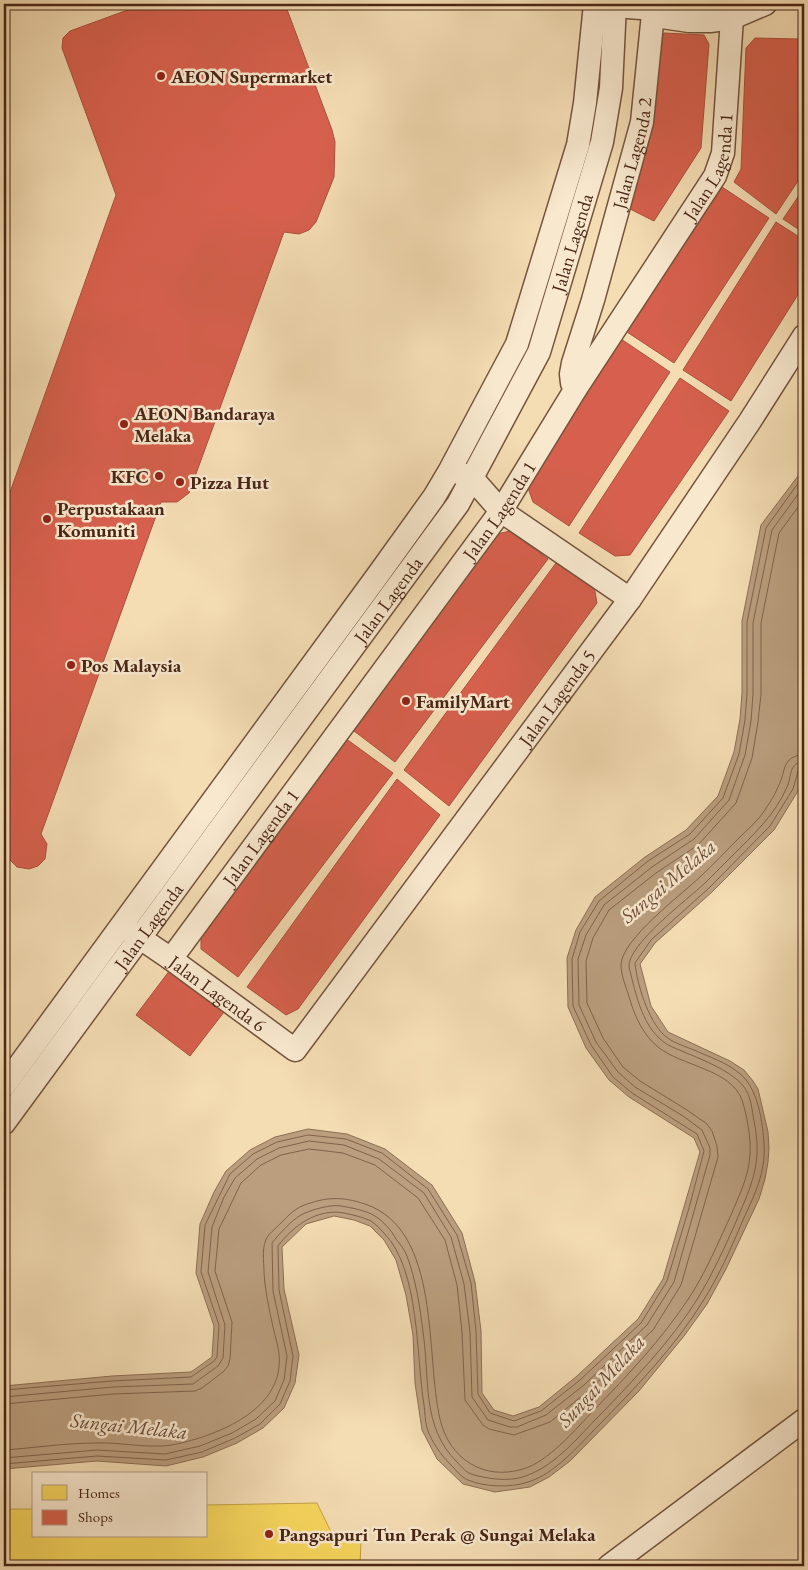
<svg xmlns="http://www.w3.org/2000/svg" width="808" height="1570" viewBox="0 0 808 1570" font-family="'EB Garamond',serif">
<rect width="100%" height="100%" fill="#f4dcb3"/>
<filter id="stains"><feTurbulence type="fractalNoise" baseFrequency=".004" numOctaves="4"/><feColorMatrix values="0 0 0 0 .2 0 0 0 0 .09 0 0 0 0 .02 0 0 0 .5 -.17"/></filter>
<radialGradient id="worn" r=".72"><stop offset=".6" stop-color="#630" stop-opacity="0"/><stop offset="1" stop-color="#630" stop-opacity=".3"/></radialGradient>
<path fill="#ba9e7e" stroke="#8d6e54" d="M804 468V763L798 791 774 830 712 892 655 943 640 964 651 1006 668 1032 730 1061 744 1070 753 1081 758 1089 768 1132 769 1148 768 1162 765 1179 759 1199 726 1269 707 1304 684 1336 639 1391 570 1461 549 1477 530 1487 495 1492 463 1484 437 1459 422 1430 415 1383 413 1335 406 1295 396 1260 384 1240 370 1226 354 1220 334 1216 306 1224 282 1247 284 1289 299 1355 295 1383 284 1408 263 1428 237 1443 203 1457 166 1466 97 1461 4 1469V1386L112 1376 191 1372 212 1357 214 1326 196 1273 200 1224 214 1192 226 1171 250 1150 275 1137 308 1129 347 1134 385 1149 432 1185 462 1233 475 1282 481 1331 482 1393 494 1410 513 1416 539 1407 577 1376 638 1319 663 1279 700 1152 694 1138 629 1097 609 1080 586 1048 568 1007 567 958 576 930 595 897 645 857 686 830 718 796 734 752 740 719 742 693V621L761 525Z"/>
<path fill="#f6d55c" stroke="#c2a047" d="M317 1503 335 1540H361L360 1566H5L4 1509H34V1536H206V1505Z"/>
<g fill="#d6604d" stroke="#ac4f3c">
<path d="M144 4H285L332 130 335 142 334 177 316 222 309 230 299 234 284 232 189 493 177 502H161L41 834 47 844 45 859 38 866 29 869 17 867 9 859 7 852 4 851V509L116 195 62 48 63 38 70 31Z"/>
<path d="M664 33 704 35 709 44 701 148 654 221 624 206 656 43Z"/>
<path d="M755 38 799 39 798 181 776 214 734 182 741 169 746 48Z"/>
<path d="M722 187 769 218 674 363 627 332Z"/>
<path d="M804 188V233L783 219Z"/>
<path d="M776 222 804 240V285L731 401 683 370Z"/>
<path d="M621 339 670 372 569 526 533 502 528 488Z"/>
<path d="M680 378 729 411 630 555 615 556 579 533Z"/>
<path d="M510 531 548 559 395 762 354 731 493 535Z"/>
<path d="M556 563 594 586 597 603 449 806 404 770Z"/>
<path d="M345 738 393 773 238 977 201 949V936Z"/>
<path d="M397 779 440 815 298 1009 286 1015 247 987Z"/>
<path d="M170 970 224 1012 190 1056 136 1015Z"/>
</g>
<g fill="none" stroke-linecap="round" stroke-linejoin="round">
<g stroke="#82624a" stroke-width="1">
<path d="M4 1390 112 1381 191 1377 214 1361 217 1357 219 1325 201 1272 205 1225 230 1174 253 1154 277 1142 308 1135 346 1139 382 1153 428 1189 457 1235 471 1283 476 1331 478 1394 490 1413 514 1421 541 1411 580 1380 641 1323 667 1281 689 1208 704 1151 697 1134 632 1093 613 1077 591 1045 573 1006 572 959 580 932 599 901 648 861 690 834 723 798 739 754 745 720 747 693V622L766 528 804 475"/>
<path d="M4 1397 113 1387 193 1384 218 1366 223 1358 225 1325 208 1272 212 1227 224 1197 235 1178 257 1159 279 1148 309 1141 344 1145 379 1159 424 1193 451 1237 464 1284 470 1332 472 1397 488 1420 510 1427H517L546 1415 584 1385 647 1325 674 1282 710 1155V1148L702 1130 683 1116 635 1087 618 1072 596 1042 579 1005 578 959 586 935 604 905 652 867 694 839 729 800 745 755 751 721 753 694V623L772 530 804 486"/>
<path d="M4 1404 113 1394 195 1391 202 1388 223 1372 228 1366 230 1359 232 1322 215 1271 219 1229 241 1183 261 1165 281 1155 309 1149 343 1153 375 1165 418 1198 445 1240 457 1285 462 1332 465 1400 483 1425 489 1429 514 1435 550 1422 589 1390 653 1330 681 1285 718 1157 717 1146 712 1131 707 1124 687 1110 640 1081 623 1067 603 1038 587 1003 586 961 593 938 609 910 656 873 698 845 736 803 752 758 758 722 761 694V623L779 533 804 499"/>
<path d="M4 1450C34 1448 65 1443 96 1443 117 1442 139 1447 160 1446 172 1446 185 1442 196 1439 235 1427 284 1402 279 1354 278 1345 275 1336 273 1327 269 1308 265 1291 264 1272 264 1261 261 1246 268 1236 269 1234 279 1225 281 1223 287 1217 293 1210 302 1206 325 1197 341 1196 365 1204 442 1230 425 1356 440 1419 449 1459 484 1481 523 1469 548 1462 576 1429 594 1410 628 1375 662 1339 689 1298 706 1272 718 1243 731 1215 739 1195 749 1177 750 1154 751 1137 747 1116 742 1100 731 1069 681 1066 658 1047 644 1036 635 1017 630 1000 627 989 621 976 621 965 621 940 682 894 700 877 714 864 726 851 739 838 746 831 753 825 759 818 766 809 774 797 778 787 787 770 780 758 804 754"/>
<path d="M4 1458 97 1450 165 1454 200 1446 232 1433 256 1419 275 1401 284 1380 287 1356 273 1291 272 1243C278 1235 293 1219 301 1215 310 1210 331 1204 341 1206 352 1208 365 1210 375 1216 383 1221 392 1231 396 1239 400 1244 405 1250 407 1256 416 1280 420 1307 423 1332 430 1377 421 1427 457 1462 467 1473 468 1474 483 1477 497 1480 515 1481 528 1475 557 1464 578 1437 599 1416 634 1380 671 1341 698 1298 712 1275 724 1249 735 1224 751 1186 763 1164 754 1121 752 1110 751 1096 744 1087 730 1068 689 1055 668 1045 642 1029 636 994 629 967 627 945 688 899 705 883 714 874 723 865 732 856 753 835 775 815 787 787 792 777 788 762 804 762"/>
<path d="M4 1464 97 1456 166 1460 202 1452 235 1438 260 1424 280 1404 290 1381 293 1356 279 1290 278 1246C293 1226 317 1208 344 1213 353 1215 363 1217 371 1221 376 1224 380 1229 384 1233 420 1270 416 1356 424 1405 425 1412 425 1421 427 1428 431 1441 441 1455 451 1465 456 1470 461 1477 468 1480 484 1487 511 1488 528 1482 555 1474 579 1445 598 1426 636 1387 675 1347 703 1301 719 1276 731 1248 743 1220 754 1196 766 1172 764 1145 763 1123 758 1087 739 1073 726 1062 709 1057 694 1050 684 1046 671 1042 664 1035 648 1020 637 984 635 963L651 940 709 888 770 826 793 789 798 771 800 768H804"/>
</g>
<defs>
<g id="minor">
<path d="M604 16 615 6 654 9 662 17 689 21H710L732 18 765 4"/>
<path id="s1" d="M575 390 572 383 571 374 573 363 593 300 642 122 654 4"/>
<path d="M459 473 472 478 501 511 630 599"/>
<path id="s2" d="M127 929 171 959 295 1050 630 599 750 421 804 336"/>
<path id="s3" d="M171 959 501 511 575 390 715 176 723 153 732 18"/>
<path d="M4 1086 378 575 434 497 450 470 517 344 578 145 585 103 595 4"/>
<path id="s4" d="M4 1123 458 504 539 352 602 142 611 88 615 4"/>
<path d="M609 1566 804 1420"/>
</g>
</defs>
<use href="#minor" stroke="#74543d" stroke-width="25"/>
<use href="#minor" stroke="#f8e8ce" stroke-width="22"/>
</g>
<g fill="#8f2418" stroke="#f8e8ce" stroke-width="2">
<circle cx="161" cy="76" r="5"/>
<circle cx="124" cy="424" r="5"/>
<circle cx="159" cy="476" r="5"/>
<circle cx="180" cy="482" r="5"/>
<circle cx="47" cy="519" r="5"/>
<circle cx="71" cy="665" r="5"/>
<circle cx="406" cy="701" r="5"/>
<circle cx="269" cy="1534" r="5"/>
</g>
<g text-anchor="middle" stroke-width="5" stroke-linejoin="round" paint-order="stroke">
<g font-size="19" font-weight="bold" fill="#492616" stroke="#f8e8ce" text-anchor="start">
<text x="171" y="83">AEON Supermarket</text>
<text x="134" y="420">AEON Bandaraya<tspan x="134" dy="22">Melaka</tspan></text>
<text x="149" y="483" text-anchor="end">KFC</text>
<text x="190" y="489">Pizza Hut</text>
<text x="57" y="515">Perpustakaan<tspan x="57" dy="22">Komuniti</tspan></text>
<text x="81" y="672">Pos Malaysia</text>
<text x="416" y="708">FamilyMart</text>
<text x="279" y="1541">Pangsapuri Tun Perak @ Sungai Melaka</text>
</g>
<g font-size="19" fill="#492616" stroke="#f8e8ce">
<text dy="7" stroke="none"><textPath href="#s1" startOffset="246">Jalan Lagenda 2</textPath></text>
<text dy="7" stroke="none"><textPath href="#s3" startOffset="961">Jalan Lagenda 1</textPath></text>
<text dy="7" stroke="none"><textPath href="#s4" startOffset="1054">Jalan Lagenda</textPath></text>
<text dy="7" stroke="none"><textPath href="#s3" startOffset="556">Jalan Lagenda 1</textPath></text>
<text dy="7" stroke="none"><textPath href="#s4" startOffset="649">Jalan Lagenda</textPath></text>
<text dy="7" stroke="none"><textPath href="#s2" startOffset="646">Jalan Lagenda 5</textPath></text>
<text dy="7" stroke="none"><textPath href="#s3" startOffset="151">Jalan Lagenda 1</textPath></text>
<text dy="7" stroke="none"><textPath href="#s4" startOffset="244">Jalan Lagenda</textPath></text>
<text dy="7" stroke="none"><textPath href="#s2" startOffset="111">Jalan Lagenda 6</textPath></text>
</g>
<g font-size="20" font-style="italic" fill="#6b4a35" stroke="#f8e8ce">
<text transform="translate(668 881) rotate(-40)" y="7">Sungai Melaka</text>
<text transform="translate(601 1381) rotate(-47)" y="7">Sungai Melaka</text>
<text transform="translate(129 1426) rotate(6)" y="7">Sungai Melaka</text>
</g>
</g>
<rect width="808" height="1570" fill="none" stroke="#f4dcb3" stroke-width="20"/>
<rect x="5" y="5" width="798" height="1560" fill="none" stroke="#492616" stroke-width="2.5"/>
<rect x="10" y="10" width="788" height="1550" fill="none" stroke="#492616"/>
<rect x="32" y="1472" width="175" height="65" fill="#f8e8ce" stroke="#b29a84"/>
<rect x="42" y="1485" width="25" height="15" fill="#f6d55c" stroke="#b29a84"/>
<text x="78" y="1498" font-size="15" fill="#492616">Homes</text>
<rect x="42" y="1510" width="25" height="15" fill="#d6604d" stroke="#b29a84"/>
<text x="78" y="1522" font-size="15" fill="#492616">Shops</text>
<rect width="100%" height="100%" filter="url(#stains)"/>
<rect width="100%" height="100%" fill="url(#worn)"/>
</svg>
